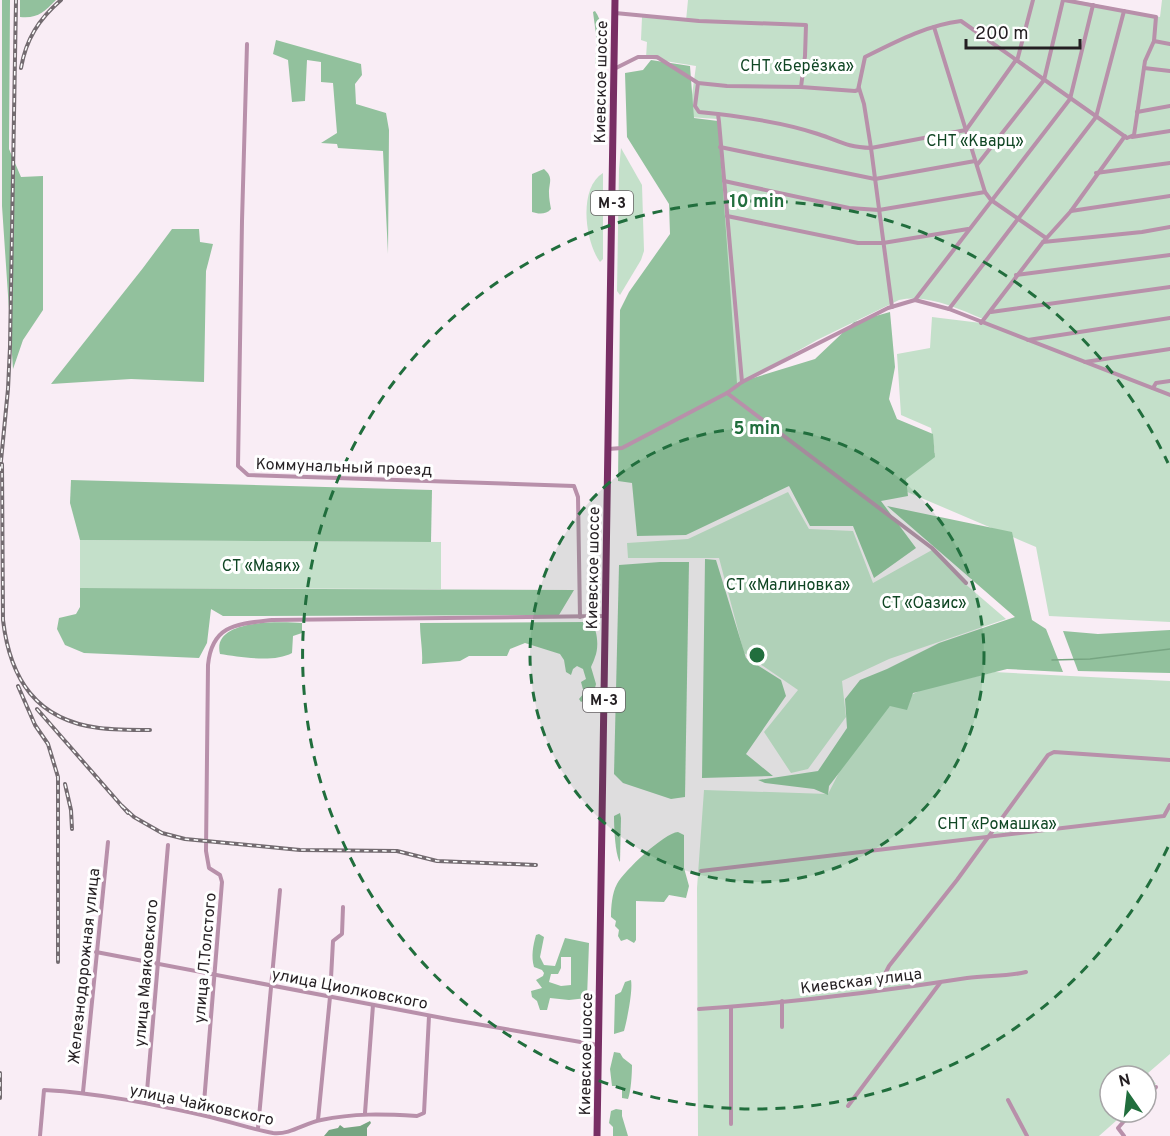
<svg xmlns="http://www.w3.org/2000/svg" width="1170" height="1136" viewBox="0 0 1170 1136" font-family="Overpass,sans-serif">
<rect width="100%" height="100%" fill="#f9edf5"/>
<g fill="#c4e0ca">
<path d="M688 0H1074L1160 17 1162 0H1170V622L1049 616 1036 547 905 491 903 452 935 453 931 428 901 415 897 354 930 348 932 317 981 323 983 319C956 308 928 294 899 300L817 340 734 387 730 310 717 119 689 117 696 66 646 58 647 42 641 40 642 17 686 21Z"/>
<path d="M621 148 642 185 644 251 641 260 620 295 617 291 619 169Z"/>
<path d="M603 173V259L600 262C585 242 578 188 603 173Z"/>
<path d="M788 492 809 529 853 531 873 583 932 550 963 582 1006 619 889 659 842 681 846 717 808 769 791 773 764 732 798 690 744 653 719 558H628L627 543 688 539Z"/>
<path d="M80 540 441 542V589L80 588Z"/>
<path d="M994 672 1170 681V1054L1148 1073 1156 1084 1146 1093V1076H1110V1112H1126L1099 1136H698L697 888 704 790 828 794 867 718 921 690Z"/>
</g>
<g fill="#92c19d" fill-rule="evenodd">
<path d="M2 0H10L9 149 21 177 43 176V310L23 340 13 369 2 206Z"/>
<path d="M20 0H56C44 12 37 19 20 17Z"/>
<path d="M595 11C602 20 603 36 602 46L605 48 599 58 601 64 597 65 595 63 597 42 593 12Z"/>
<path d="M276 40 361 64 362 75 355 84 356 104 386 113 389 130 388 254 383 151 338 148 337 144 321 143 337 133 333 83 321 82V62L307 60 305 101 292 102 288 60 273 54Z"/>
<path d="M651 60 690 66 694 118 718 121 737 383 815 359 854 322 890 312 895 367 889 399 897 419 933 434 935 457 906 479 908 496 881 501 916 548 874 578 853 526H810L789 486 686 535 637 536 632 483 618 481 620 310 629 292 670 234 669 204 627 137 625 73 643 70Z"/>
<path d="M544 169C554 178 549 182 549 193 549 198 550 204 551 209 546 215 538 214 532 212V174Z"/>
<path d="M172 229H199L200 242 213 244 206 271 204 382 131 379 51 384 143 268Z"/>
<path d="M71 480 432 490 431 542 80 540 70 503Z"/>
<path d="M887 506 1012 532 1032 620 1046 629 1063 672 1007 669 913 693 907 710 890 706 829 786 828 795 814 789 765 783 758 780 818 771 847 728 845 699 860 680 887 669 939 643 1015 617Z"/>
<path d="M705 559 716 560 746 658 781 680 786 696 746 754 773 776 702 778Z"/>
<path d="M660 562H689L685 797 671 799 623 783 614 774 619 565Z"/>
<path d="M80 588 574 590 559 615 223 616 211 609 207 643 199 658 84 653 65 645 57 629 59 618 76 614 80 607Z"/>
<path d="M590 622C598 628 599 648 595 657 594 661 592 664 591 667L596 684 593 696 587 695 585 700 581 702 579 699 584 693 581 682 586 679 583 669 577 666 573 669 571 675 566 672 564 660 560 654 525 643 510 649 507 656H469L460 661 422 664C423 649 420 638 420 623Z"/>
<path d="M302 623V633L293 636 292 653C274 663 240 657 220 654 211 618 281 622 302 623Z"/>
<path d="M1170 630V673L1078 671 1063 631 1098 634Z"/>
<path d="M620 813 621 818 620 862C615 855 614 826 614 816Z"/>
<path d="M678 832 684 835V868L689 886 686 898 669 895 664 902 636 901V940L634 943 627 939 621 941 618 936 619 930 615 926 616 921 611 917C611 907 612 893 617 884 624 871 664 833 678 832Z"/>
<path d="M539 934 544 937 540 957 544 965 555 966 565 938 589 943 587 998 569 1000 550 998 547 1010H540L537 1001 532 997 531 991 542 988 536 980 543 976 544 973 542 970 534 967C531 956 533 946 536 935ZM561 957H571V985L561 986 549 982 551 974H558L561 968Z"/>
<path d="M631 980C633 991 627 1020 624 1031L614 1034 615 995 621 992 625 982Z"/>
<path d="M614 1052 620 1053 623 1058 632 1065C632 1073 631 1092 628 1099L622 1098V1089L618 1086H612L610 1069Z"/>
<path d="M616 1109 622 1110V1116L628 1136H613V1127L609 1123 611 1111Z"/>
</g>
<path fill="#77a582" d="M370 1121 371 1123 367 1128V1136H324L329 1130 338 1128 340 1125 344 1128 360 1126Z"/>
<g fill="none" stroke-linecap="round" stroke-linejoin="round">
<path stroke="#77a582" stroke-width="1.5" d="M1052 660 1090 659 1170 649"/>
<g stroke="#b890aa" stroke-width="4">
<path d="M1064 0 1156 17 1154 41"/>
<path d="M1093 5 1070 99 915 300 949 309 1170 395"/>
<path d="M615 13 699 21 806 25 805 56 801 87 855 91 858 90 865 57C895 42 927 25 961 21L1127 138 1134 135 1145 61 1154 41 1170 44"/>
<path d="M934 27 985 192 991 200 1046 238"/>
<path d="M247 44 242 221 238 466 248 475 574 486 578 497 580 617"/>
<path d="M1017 61 1033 0"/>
<path d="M1144 68 1170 71"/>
<path d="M614 69 638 57H657L698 83 727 86 801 87"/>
<path d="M698 83 695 106 699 112 718 114 719 122 742 382"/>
<path d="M1137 112 1170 106"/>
<path d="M718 114C751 118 786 123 818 134 840 141 845 147 871 148L864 104 859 88"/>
<path d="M1132 137 1170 131"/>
<path d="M720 147 875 179 975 161"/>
<path d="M977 165 1044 80 1063 0"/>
<path d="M1096 173 1170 163"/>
<path d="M724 181 849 208 879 210 985 192"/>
<path d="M1071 211 1170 196"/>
<path d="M727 216 858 243H883L968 229"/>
<path d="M1043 242 1142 232 1170 227"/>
<path d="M1016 275 1170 255"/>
<path d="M892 307 871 148 966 130 1016 60"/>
<path d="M949 309 1096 117 1124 11"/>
<path d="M991 312 1170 287"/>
<path d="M981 323 1043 242 1071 211 1125 136"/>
<path d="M1028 340 1170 318"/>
<path d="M1085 362 1170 349"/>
<path d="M1153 388 1156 383 1170 381"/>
<path d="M727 393 932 548 966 583"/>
<path d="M608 449 622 448 727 393 742 382 888 308 915 300"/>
<path d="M701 871 1164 816 1170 805"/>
<path d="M96 952 453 1020 598 1045"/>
<path d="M877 990 889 966 957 880 1048 755 1054 752 1170 760"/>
<path d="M731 1007V1124"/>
<path d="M699 1009C788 1003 878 992 967 978 986 975 1006 977 1026 972"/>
<path d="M782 1027V1001"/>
<path d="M83 1092 108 842"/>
<path d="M1146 1097 1156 1087"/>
<path d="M1008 1100 1027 1136"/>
<path d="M146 1103 168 845"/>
<path d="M848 1106 940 983"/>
<path d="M365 1113 373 1005"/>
<path d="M203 1115 222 882 220 875 209 868 206 851 208 665C212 624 238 624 272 620L605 616"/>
<path d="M318 1120 330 997 333 941 342 934 343 907"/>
<path d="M258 1128 280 890"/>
<path d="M40 1136 44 1090C99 1093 152 1104 206 1116 228 1121 251 1129 273 1133 290 1135 305 1123 321 1120 354 1113 383 1114 417 1116L424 1113 429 1016"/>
<path d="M1124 1136 1118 1128 1132 1112"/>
</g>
<path stroke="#782e64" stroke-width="7" d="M597 1136 615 0"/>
<defs>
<g id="rail">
<path d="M21 68C26 39 39 19 61 0"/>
<path d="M2 464 3 620C10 679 36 720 99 728 116 730 133 730 150 730"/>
<path d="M0 471 8 389 10 347 16 0"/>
<path d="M18 686 35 725 48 744 58 777V962"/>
<path d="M37 709 128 813"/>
<path d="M65 784 71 810 72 829"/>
<path d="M122 806 134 817 162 833 185 839 300 850 397 851 437 861 536 865"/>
<path d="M0 1073V1098"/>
</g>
</defs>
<use href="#rail" stroke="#736b70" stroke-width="4"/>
<use href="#rail" stroke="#fff" stroke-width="1.5" stroke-dasharray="4.5" stroke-linecap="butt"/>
</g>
<circle cx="757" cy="655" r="227" fill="#216e3d" fill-opacity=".12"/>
<g fill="none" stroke="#216e3d" stroke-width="3" stroke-dasharray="10 8">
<circle cx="757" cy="655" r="227"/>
<path d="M1168 847A454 454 0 1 1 1168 463"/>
</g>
<g text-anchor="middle" stroke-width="6" stroke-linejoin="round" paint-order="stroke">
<g fill="#fff" stroke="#666264" stroke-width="1.5">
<rect x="591" y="191" width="42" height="24" rx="4.5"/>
<rect x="583" y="688" width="42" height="24" rx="4.5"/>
</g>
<g font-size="15" font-weight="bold" fill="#241f22">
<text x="612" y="208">М-3</text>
<text x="604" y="705">М-3</text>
</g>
<g font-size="16" fill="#104624" stroke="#fff">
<text x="797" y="71">СНТ «Берёзка»</text>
<text x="975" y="146">СНТ «Кварц»</text>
<text x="261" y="571">СТ «Маяк»</text>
<text x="788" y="590">СТ «Малиновка»</text>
<text x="924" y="608">СТ «Оазис»</text>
<text x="997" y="829">СНТ «Ромашка»</text>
</g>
<g font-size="16" fill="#241f22" stroke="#fff">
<text transform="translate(600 82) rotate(-89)" y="6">Киевское шоссе</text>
<text transform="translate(344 466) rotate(2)" y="6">Коммунальный проезд</text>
<text transform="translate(592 568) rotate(-89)" y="6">Киевское шоссе</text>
<text transform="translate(204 958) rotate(-85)" y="6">улица Л.Толстого</text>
<text transform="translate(83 966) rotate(-84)" y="6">Железнодорожная улица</text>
<text transform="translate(145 973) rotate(-85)" y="6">улица Маяковского</text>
<text transform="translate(861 980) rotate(-7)" y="6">Киевская улица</text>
<text transform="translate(350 988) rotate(11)" y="6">улица Циолковского</text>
<text transform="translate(585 1054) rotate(-89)" y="6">Киевское шоссе</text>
<text transform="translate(202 1104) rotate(12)" y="6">улица Чайковского</text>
</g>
</g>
<circle cx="757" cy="655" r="9" fill="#216e3d" stroke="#fff" stroke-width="3"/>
<g font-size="18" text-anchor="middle" font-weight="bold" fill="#216e3d" stroke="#fff" stroke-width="6" stroke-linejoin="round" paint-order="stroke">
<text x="757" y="207">10 min</text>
<text x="757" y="434">5 min</text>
</g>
<g transform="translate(1128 1094) rotate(346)"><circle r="28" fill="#ffffff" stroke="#a7a5a7" stroke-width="1.5"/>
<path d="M0-4.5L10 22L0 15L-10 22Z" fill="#216e3d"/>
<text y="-9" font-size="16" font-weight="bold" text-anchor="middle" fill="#241f22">N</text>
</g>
<path d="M966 39v9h114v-9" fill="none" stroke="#241f22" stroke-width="3"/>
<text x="975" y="39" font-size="18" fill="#241f22" stroke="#ffffff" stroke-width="4.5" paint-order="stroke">200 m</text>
</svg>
